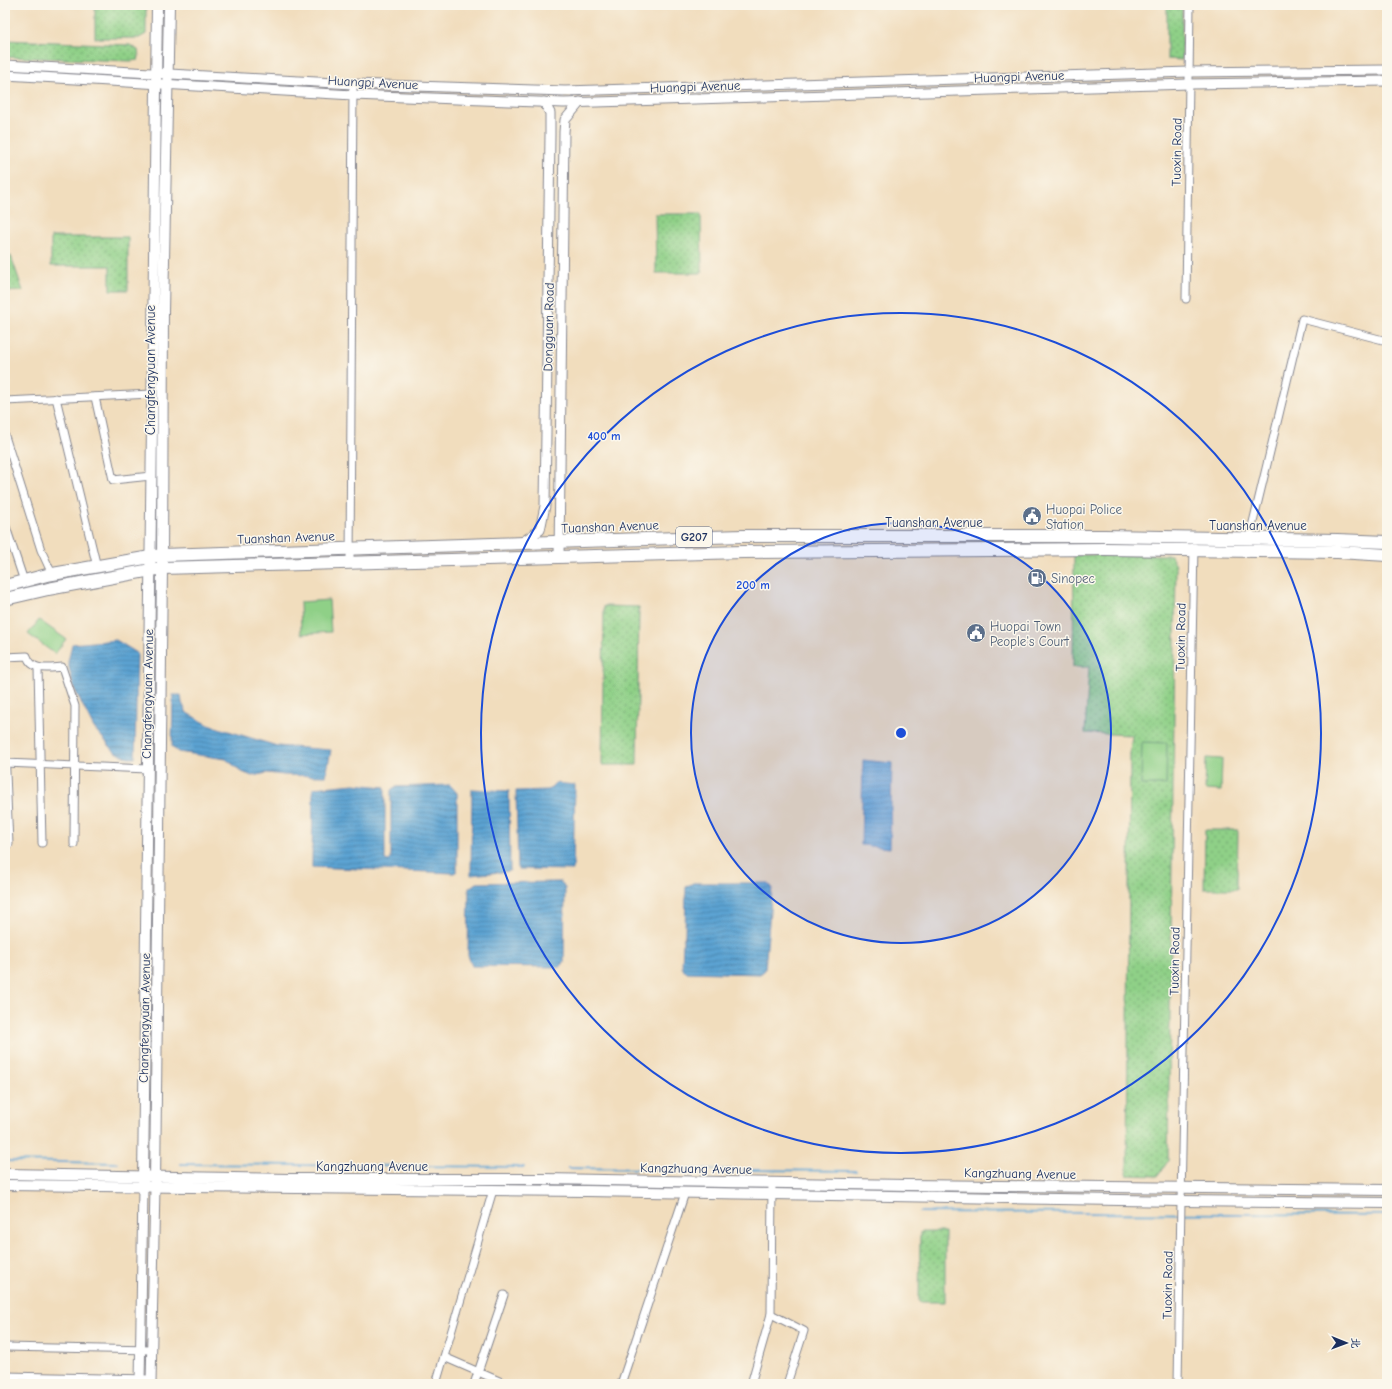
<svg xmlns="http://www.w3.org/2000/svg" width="1392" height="1389" viewBox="0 0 1392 1389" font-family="'Comic Neue','LXGW WenKai TC',sans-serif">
<defs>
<pattern id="grass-dots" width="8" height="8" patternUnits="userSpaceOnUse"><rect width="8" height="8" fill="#8fd087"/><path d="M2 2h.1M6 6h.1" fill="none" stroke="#74a972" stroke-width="1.8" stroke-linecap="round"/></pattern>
<pattern id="water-rules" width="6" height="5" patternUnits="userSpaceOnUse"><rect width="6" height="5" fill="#5ca3d2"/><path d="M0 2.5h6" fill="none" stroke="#4b85ae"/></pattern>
</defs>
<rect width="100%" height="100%" fill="#fbf7ec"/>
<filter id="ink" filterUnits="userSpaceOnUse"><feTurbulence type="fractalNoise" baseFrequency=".025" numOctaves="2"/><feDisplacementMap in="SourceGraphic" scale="8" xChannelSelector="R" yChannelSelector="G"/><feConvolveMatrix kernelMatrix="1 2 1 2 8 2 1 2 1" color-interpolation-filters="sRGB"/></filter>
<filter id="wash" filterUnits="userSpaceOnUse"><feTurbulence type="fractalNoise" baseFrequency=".012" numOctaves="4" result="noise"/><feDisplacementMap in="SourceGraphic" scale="16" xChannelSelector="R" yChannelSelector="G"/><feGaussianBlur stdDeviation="0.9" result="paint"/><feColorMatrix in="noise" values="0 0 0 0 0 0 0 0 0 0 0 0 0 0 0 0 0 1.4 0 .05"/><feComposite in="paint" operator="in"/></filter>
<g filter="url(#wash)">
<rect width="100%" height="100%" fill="#f1ddbd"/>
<g fill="url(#grass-dots)" stroke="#558072">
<path d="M95 5H146V34L139 38H95Z"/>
<path d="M1167 5H1182V60L1167 59Z"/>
<path d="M5 40 130 45 138 50 139 57 138 60 131 61 5 57Z"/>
<path d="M655 214H701L702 273H656Z"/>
<path d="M51 237H128V290H110V266H51Z"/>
<path d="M5 256H11L23 291 5 292Z"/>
<path d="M1074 555H1171L1176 566 1168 1161 1158 1176 1127 1175 1130 752 1132 735 1085 733 1089 667H1073Z"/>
<path d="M604 606 639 607 637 765H602Z"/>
<path d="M1205 830H1238L1237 889H1204Z"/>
<path d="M920 1232H945V1302H919Z"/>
</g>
<g fill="#8fd087" stroke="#558072">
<path d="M329 600 331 632 301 634 300 602Z"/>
<path d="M39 620 66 639 55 654 28 634Z"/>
<path d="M1142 742 1167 743 1166 785H1141Z"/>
<path d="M1206 758 1222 759 1221 791 1205 790Z"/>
</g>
<g fill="url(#water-rules)" stroke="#3c6998">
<path d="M116 640 137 653 135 758H129L115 752 94 728 73 686 68 662 72 644Z"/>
<path d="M173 695H181L182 703 187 713 209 725 277 746 331 750 326 776 284 775 267 773 252 776 242 772 226 759 178 752 172 747Z"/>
<path d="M863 760 892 763 890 848 861 845Z"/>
<path d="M555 783 575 785 573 870 518 869 516 791 548 790Z"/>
<path d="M354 784 385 787V860L389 861 391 859V790L395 787 450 785 457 793V871L454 873 312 867 313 788Z"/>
<path d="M472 789 509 791 510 871 471 875Z"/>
<path d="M561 882 565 888 564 963 560 967 472 966 468 955 469 888 476 883Z"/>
<path d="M693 883H768L772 887 765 970 760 974 687 972 682 968 683 940 685 935 686 887Z"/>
</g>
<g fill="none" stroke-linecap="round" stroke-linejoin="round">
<g stroke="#5ca3d2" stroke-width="2">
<path d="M5 1161 118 1163"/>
<path d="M181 1164 524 1167"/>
<path d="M568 1168 856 1171"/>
<path d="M919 1212 1387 1215"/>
</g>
</g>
</g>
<g filter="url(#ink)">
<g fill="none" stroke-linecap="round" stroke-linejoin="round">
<defs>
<g id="minor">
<path d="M1186 299 1190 5"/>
<path d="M95 397 113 480 151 476"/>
<path d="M56 398 97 567"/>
<path d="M5 401 152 394"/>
<path d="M5 436 41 550 52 574"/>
<path d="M5 524 24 581"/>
<path d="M1249 539 1302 319 1387 341"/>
<path d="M350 563 353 84"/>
<path d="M5 657 27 656C32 672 49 668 62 667L75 706 74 844"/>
<path d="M38 668 42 843"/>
<path d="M5 749 9 844"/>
<path d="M5 763 148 769"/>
<path d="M771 1314 804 1331 787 1384"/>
<path d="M5 1347 151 1350"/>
<path d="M444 1357 506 1384"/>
<path d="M5 1376 151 1379"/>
<path d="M436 1384 493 1190"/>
<path d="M474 1384 504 1295"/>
<path d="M621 1384 685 1193"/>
<path d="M751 1384 771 1314 772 1182"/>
<path d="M1178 1384 1181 1201 1194 547"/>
</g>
<g id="tertiary">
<path d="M5 65 353 84 565 91 1189 72 1387 70"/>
<path d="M5 75 353 95 564 103 1189 84 1387 81"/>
<path d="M521 543 540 530 545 506 550 134V113L544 102"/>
<path d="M559 557 564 132 565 120 580 102"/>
<path d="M140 1384 143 1187"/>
<path d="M151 1384 155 1187"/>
</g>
<g id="secondary">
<path d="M5 1174 288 1179H544L907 1185 1387 1190"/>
<path d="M143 1181 157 5"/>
<path d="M155 1183 162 568 163 311 169 5"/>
<path d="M5 1185 587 1191 1181 1201 1387 1203"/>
</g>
<g id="trunk">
<path d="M5 586 47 575 162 555 582 541 743 536H1105L1337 540 1387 542"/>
<path d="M5 599 48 589 162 568 743 552 1105 549 1338 552 1387 555"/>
</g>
</defs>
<use href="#minor" stroke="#86868e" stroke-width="9"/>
<use href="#tertiary" stroke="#86868e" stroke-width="11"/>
<use href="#secondary" stroke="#86868e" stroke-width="12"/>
<use href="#trunk" stroke="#86868e" stroke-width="14"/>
<use href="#minor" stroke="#fff" stroke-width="7"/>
<use href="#tertiary" stroke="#fff" stroke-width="9"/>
<use href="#secondary" stroke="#fff" stroke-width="10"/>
<use href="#trunk" stroke="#fff" stroke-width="12"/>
</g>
</g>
<circle cx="901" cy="733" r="210" fill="#1d4ed8" fill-opacity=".12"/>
<g fill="none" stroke="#1d4ed8" stroke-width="2">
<circle cx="901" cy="733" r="210"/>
<circle cx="901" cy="733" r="420"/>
</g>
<defs>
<symbol id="civic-disc" viewBox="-11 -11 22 22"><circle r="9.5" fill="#5c6f8a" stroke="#fbf7ec"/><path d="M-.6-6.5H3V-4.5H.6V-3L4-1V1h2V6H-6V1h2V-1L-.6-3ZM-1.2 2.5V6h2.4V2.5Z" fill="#fff"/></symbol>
<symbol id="fuel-disc" viewBox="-11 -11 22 22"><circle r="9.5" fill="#5c6f8a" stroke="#fbf7ec"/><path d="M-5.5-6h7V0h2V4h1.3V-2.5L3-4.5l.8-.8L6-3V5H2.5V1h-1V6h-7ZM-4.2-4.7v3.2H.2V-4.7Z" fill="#fff"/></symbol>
</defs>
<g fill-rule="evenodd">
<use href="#civic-disc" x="1021" y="505" width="22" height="22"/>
<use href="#fuel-disc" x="1026" y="567" width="22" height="22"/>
<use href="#civic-disc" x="965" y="622" width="22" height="22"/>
</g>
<g text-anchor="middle" stroke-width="3" stroke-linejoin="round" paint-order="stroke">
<rect fill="#fbf7ec" stroke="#5e6b89" stroke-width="1" x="676" y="527" width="36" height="20" rx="3"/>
<g font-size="12" font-weight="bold" fill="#1b2f5e">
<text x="694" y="541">G207</text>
</g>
<g font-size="13" fill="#1b2f5e" stroke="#fbf7ec">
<text transform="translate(1019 76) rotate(-2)" y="5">Huangpi Avenue</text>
<text transform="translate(373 82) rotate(3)" y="5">Huangpi Avenue</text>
<text transform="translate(695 86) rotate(-2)" y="5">Huangpi Avenue</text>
<text transform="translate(1176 152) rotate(-89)" y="5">Tuoxin Road</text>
<text transform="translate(548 327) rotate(-89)" y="5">Dongguan Road</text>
<text transform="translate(150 370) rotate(-90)" y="5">Changfengyuan Avenue</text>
<text x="934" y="527">Tuanshan Avenue</text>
<text x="1258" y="530">Tuanshan Avenue</text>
<text transform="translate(610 526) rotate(-2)" y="5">Tuanshan Avenue</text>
<text transform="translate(286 537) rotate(-2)" y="5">Tuanshan Avenue</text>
<text transform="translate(1180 637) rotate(-89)" y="5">Tuoxin Road</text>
<text transform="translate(147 694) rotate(-89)" y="5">Changfengyuan Avenue</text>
<text transform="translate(1174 961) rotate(-89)" y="5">Tuoxin Road</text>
<text transform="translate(144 1018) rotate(-89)" y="5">Changfengyuan Avenue</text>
<text x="372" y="1171">Kangzhuang Avenue</text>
<text transform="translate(696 1168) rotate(1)" y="5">Kangzhuang Avenue</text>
<text transform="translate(1020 1173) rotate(1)" y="5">Kangzhuang Avenue</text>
<text transform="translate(1167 1285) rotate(-89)" y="5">Tuoxin Road</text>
</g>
<g font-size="13" fill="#4e5e75" stroke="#fbf7ec" text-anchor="start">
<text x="1046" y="514">Huopai Police<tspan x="1046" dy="15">Station</tspan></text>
<text x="1051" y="583">Sinopec</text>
<text x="990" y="631">Huopai Town<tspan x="990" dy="15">People's Court</tspan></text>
</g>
</g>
<circle cx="901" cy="733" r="6" fill="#1d4ed8" stroke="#fbf7ec" stroke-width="2"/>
<g font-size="12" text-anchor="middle" font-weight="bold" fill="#1d4ed8" stroke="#fbf7ec" stroke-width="3" stroke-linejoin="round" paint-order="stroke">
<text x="604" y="440">400 m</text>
<text x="753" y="589">200 m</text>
</g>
<rect width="1392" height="1389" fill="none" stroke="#fbf7ec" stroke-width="20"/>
<g transform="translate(1346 1343) rotate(91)" stroke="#fbf7ec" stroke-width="3" paint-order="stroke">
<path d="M0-3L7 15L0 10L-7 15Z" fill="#1b2f5e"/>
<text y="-6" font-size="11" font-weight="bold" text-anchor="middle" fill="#1b2f5e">北</text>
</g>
</svg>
